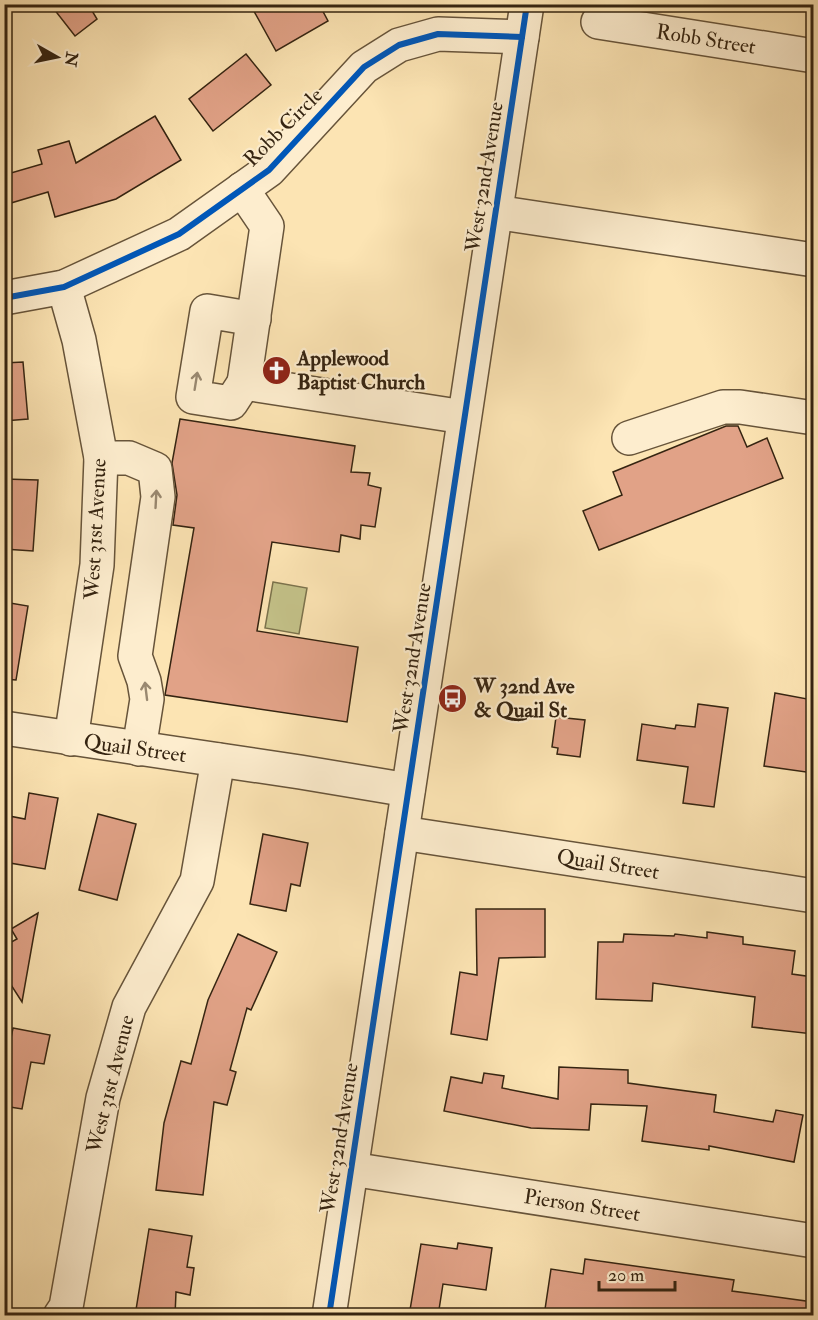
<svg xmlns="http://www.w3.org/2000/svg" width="818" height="1320" viewBox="0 0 818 1320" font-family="'IM FELL Double Pica',serif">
<rect width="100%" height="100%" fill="#fce4b3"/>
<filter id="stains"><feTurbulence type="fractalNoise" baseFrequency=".00333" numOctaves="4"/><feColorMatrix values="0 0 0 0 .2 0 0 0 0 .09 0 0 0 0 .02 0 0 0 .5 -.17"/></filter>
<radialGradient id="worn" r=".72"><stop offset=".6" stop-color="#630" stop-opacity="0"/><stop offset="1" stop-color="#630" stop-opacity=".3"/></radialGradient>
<path fill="#c4c289" stroke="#7c734d" stroke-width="1.5" d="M273 582 307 588 299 634 265 628Z"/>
<g fill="#e1a287" stroke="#352411" stroke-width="1.5">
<path d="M50 4H88L97 19 75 36Z"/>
<path d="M250 4H319L328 21 276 51Z"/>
<path d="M246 54 271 85 213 131 189 99Z"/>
<path d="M155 116 181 160 116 199 55 217 48 192 11 203 4 175 42 164 38 150 69 141 76 163Z"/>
<path d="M23 362 28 419 4 421V363Z"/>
<path d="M180 419 355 446 351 472 370 473 368 485 381 488 375 527 361 525 360 539 341 535 339 552 272 542 257 631 358 647 347 722 165 695 194 528 173 525 177 495 172 463Z"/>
<path d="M726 426H738L747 447 767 438 783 478 599 550 583 511 622 495 613 472Z"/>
<path d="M4 479 38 480 33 551 4 549Z"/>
<path d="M4 602 28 606 16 680 4 679Z"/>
<path d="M775 693 813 700V773L764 766Z"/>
<path d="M698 704 728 708 714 807 683 803 688 767 637 760 642 724 675 729 676 725 695 727Z"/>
<path d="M556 717 585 720 580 757 557 754 558 748 552 747Z"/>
<path d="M29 793 58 798 45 869 4 862V815L25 819Z"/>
<path d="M98 814 136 824 117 900 79 890Z"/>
<path d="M263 834 308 843 300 886 291 884 286 911 250 904Z"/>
<path d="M476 909H545V957L499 958 487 1040 451 1034 460 972 477 975Z"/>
<path d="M38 913 34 934 22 1002 4 974V946L17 939 11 929Z"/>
<path d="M707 932 743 937V944L795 951 792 974 813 977V1034L752 1027 755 997 653 983 652 1001 596 999 598 942H623L624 934 674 936 675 934 707 938Z"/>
<path d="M238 934 277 952 251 1010 247 1008 230 1070 236 1072 227 1105 214 1102 203 1195 156 1190 164 1123 181 1061 191 1064 208 1000Z"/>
<path d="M13 1028 50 1035 44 1064 31 1062 22 1109 4 1106V1036L11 1038Z"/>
<path d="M559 1067 628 1070V1083L716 1095 714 1112 773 1122 776 1110 803 1115 794 1162 709 1146V1150L642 1141 647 1106 591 1104 589 1130 531 1128 444 1111 451 1077 482 1083 484 1073 504 1076 502 1088 558 1099Z"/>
<path d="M149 1229 192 1236 187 1267 194 1268 190 1295 176 1292 175 1316H135Z"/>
<path d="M458 1243 492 1248 486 1290 443 1284 438 1316H409L421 1244 457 1249Z"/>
<path d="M585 1259 734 1280 732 1291 813 1302V1316H544L551 1269 583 1274Z"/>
</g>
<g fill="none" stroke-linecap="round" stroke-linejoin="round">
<defs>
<g id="minor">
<path d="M598 22 814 56"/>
<path d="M242 189 267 226 244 383 464 417"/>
<path d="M495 212 814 260"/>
<path d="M64 287 79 340 101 458 97 565 71 739"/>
<path d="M4 298 64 287 179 234 269 170 364 67 399 45 438 34 522 37"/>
<path d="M244 383 231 403 193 397 207 311 254 319"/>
<path d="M629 438 723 407H740L814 418"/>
<path d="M101 458H129L155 469 158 497 135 656 144 681 147 699 139 749"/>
<path d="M4 728 300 772 408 790"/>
<path d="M402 833 814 896"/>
<path d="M351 1169 814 1241"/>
<path d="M60 1316 66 1307 103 1098 129 1007 197 881 218 760"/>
<path d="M329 1316 527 4"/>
</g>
</defs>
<use href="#minor" stroke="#67543a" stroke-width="36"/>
<use href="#minor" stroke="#fdedce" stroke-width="33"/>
<defs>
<g id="cycleway">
<path d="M4 298 64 287 179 234 269 170 364 67 399 45 438 34 522 37"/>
<path d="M329 1316 527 4"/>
</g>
</defs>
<use href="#cycleway" stroke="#fdedce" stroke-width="10"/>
<use href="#cycleway" stroke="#0057b8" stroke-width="6"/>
</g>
<defs><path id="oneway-shaft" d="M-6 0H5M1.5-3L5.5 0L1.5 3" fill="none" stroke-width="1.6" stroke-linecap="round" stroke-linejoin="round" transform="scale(1.5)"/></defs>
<g stroke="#998870">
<use href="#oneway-shaft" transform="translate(196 381) rotate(-81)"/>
<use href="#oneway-shaft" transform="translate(156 499) rotate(-87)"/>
<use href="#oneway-shaft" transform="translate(146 691) rotate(-97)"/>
</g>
<defs>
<symbol id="church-disc" viewBox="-11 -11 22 22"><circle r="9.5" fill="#8f2418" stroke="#fdedce"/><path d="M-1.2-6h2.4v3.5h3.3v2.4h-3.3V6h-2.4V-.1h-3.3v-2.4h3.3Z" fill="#fff"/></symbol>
<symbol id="bus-disc" viewBox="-11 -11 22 22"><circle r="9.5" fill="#8f2418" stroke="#fdedce"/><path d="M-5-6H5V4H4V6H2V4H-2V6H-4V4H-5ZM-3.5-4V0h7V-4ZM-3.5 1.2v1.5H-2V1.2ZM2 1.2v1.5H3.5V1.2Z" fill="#fff"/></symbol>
</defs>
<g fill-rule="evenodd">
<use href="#church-disc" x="260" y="354" width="33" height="33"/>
<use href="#bus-disc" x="436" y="682" width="33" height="33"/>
</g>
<g text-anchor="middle" stroke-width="4.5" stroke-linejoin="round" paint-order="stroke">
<g font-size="21" fill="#352411" stroke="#fdedce">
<text transform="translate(706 39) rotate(9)" y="7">Robb Street</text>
<text transform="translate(283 127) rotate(-45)" y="7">Robb Circle</text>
<text transform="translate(484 177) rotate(-81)" y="7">West 32nd Avenue</text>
<text transform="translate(95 529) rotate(-87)" y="7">West 31st Avenue</text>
<text transform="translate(412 658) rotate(-81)" y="7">West 32nd Avenue</text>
<text transform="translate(135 748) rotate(8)" y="7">Quail Street</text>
<text transform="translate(608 864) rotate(9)" y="7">Quail Street</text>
<text transform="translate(110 1084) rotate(-76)" y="7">West 31st Avenue</text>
<text transform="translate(339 1138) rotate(-81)" y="7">West 32nd Avenue</text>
<text transform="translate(582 1205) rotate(9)" y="7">Pierson Street</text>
</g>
<g font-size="21" font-weight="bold" fill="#352411" stroke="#fdedce" text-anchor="start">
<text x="297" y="365">Applewood<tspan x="297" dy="24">Baptist Church</tspan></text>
<text x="474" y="693">W 32nd Ave<tspan x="474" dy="24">&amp; Quail St</tspan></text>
</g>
</g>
<rect width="818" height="1320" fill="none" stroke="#fce4b3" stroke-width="24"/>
<rect x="6" y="6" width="806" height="1308" fill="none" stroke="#352411" stroke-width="3"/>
<rect x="12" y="12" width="794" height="1296" fill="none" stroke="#352411" stroke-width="1.5"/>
<g transform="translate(57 57) rotate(99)" stroke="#fdedce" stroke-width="4.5" paint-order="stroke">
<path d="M0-4.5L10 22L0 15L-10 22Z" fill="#352411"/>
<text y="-9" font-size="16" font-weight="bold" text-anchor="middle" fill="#352411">N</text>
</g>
<path d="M599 1281v9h76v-9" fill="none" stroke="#352411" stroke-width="3"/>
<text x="608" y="1281" font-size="18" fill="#352411" stroke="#fdedce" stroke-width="4.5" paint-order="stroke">20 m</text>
<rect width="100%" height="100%" filter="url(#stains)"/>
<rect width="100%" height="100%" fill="url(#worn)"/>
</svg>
